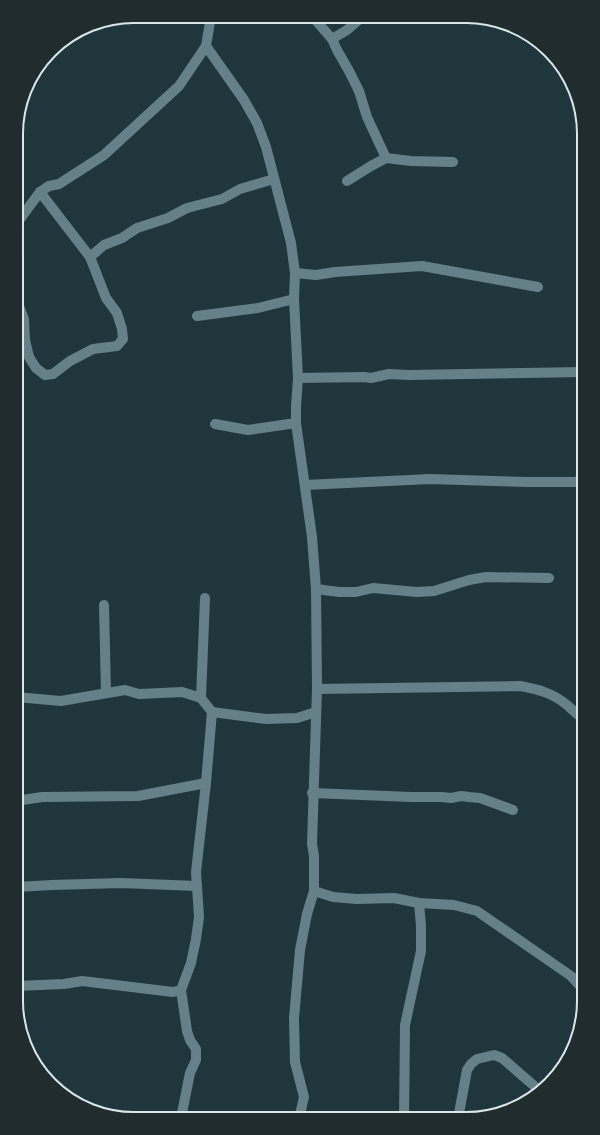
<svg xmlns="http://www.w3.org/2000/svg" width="600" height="1135" viewBox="0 0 600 1135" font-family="'Golos Text',sans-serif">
<rect width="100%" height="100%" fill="#1f363c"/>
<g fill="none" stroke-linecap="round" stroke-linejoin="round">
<g stroke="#668087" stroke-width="10">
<path d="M313 17 332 39 337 50 349 71 359 91 367 117 386 158"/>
<path d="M332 39 347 30 362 17"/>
<path d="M206 46 244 100 257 123 266 147 291 243 295 273 294 299 298 378 296 406V423L312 537 316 589 317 689 312 844 314 856V891L307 914 300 950 294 1018 295 1062 304 1097 299 1119"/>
<path d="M347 181 371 166 386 158 411 161 453 162"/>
<path d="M17 223 40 192 49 186 59 184 104 155 179 86 206 46 211 16"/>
<path d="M90 257 104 245 122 238 137 228 168 218 187 208 222 199 240 189 274 179"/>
<path d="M295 273 316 275 335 272 422 266 538 287"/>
<path d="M17 295 19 306 24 319 25 340 29 357 36 368 45 375 53 374 70 361 93 349 117 346 123 339 122 329 117 313 106 298 90 257 40 192"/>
<path d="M197 316 258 308 294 299"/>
<path d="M298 378 364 377 371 378 389 374 409 375 584 372"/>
<path d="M215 424 248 430 296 423"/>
<path d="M305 485 430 479 528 482H575L584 480"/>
<path d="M316 589 339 592H356L373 588 417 592 434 591 469 580 486 577 549 578"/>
<path d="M104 605 106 693"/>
<path d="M317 689 520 686C537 689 553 693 567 705 573 710 577 715 584 719"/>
<path d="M16 697 61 701 125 690 139 694 182 692 201 698 212 712 266 719 297 718 316 712"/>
<path d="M201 698 205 598"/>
<path d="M312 793 411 797H442L451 798 461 796 469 797 480 798 513 810"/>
<path d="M16 801 42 797 138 796 206 783"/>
<path d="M16 887 52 885 121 883 197 886"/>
<path d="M314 891 333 897 357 899 394 898 419 903 454 905 477 911 571 976 584 990"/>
<path d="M16 986 64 984 82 981 173 992 181 990"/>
<path d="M181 1118 190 1073 196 1060V1049L190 1040 187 1031 181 990 191 963 196 939 199 917 196 872 206 783 212 712"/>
<path d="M404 1119 405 1025 421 951V926L419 903"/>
<path d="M458 1119 467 1070 471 1064 477 1059 494 1055 502 1058 540 1091"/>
</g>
</g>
<path d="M0 0H600V1135H0ZM134 23H466A111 111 0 0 1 577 134V1001A111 111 0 0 1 466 1112H134A111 111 0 0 1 23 1001V134A111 111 0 0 1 134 23Z" fill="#212c2e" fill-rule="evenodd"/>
<path fill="none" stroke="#d9e7eb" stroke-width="2" d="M134 23H466A111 111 0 0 1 577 134V1001A111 111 0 0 1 466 1112H134A111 111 0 0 1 23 1001V134A111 111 0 0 1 134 23Z"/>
</svg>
